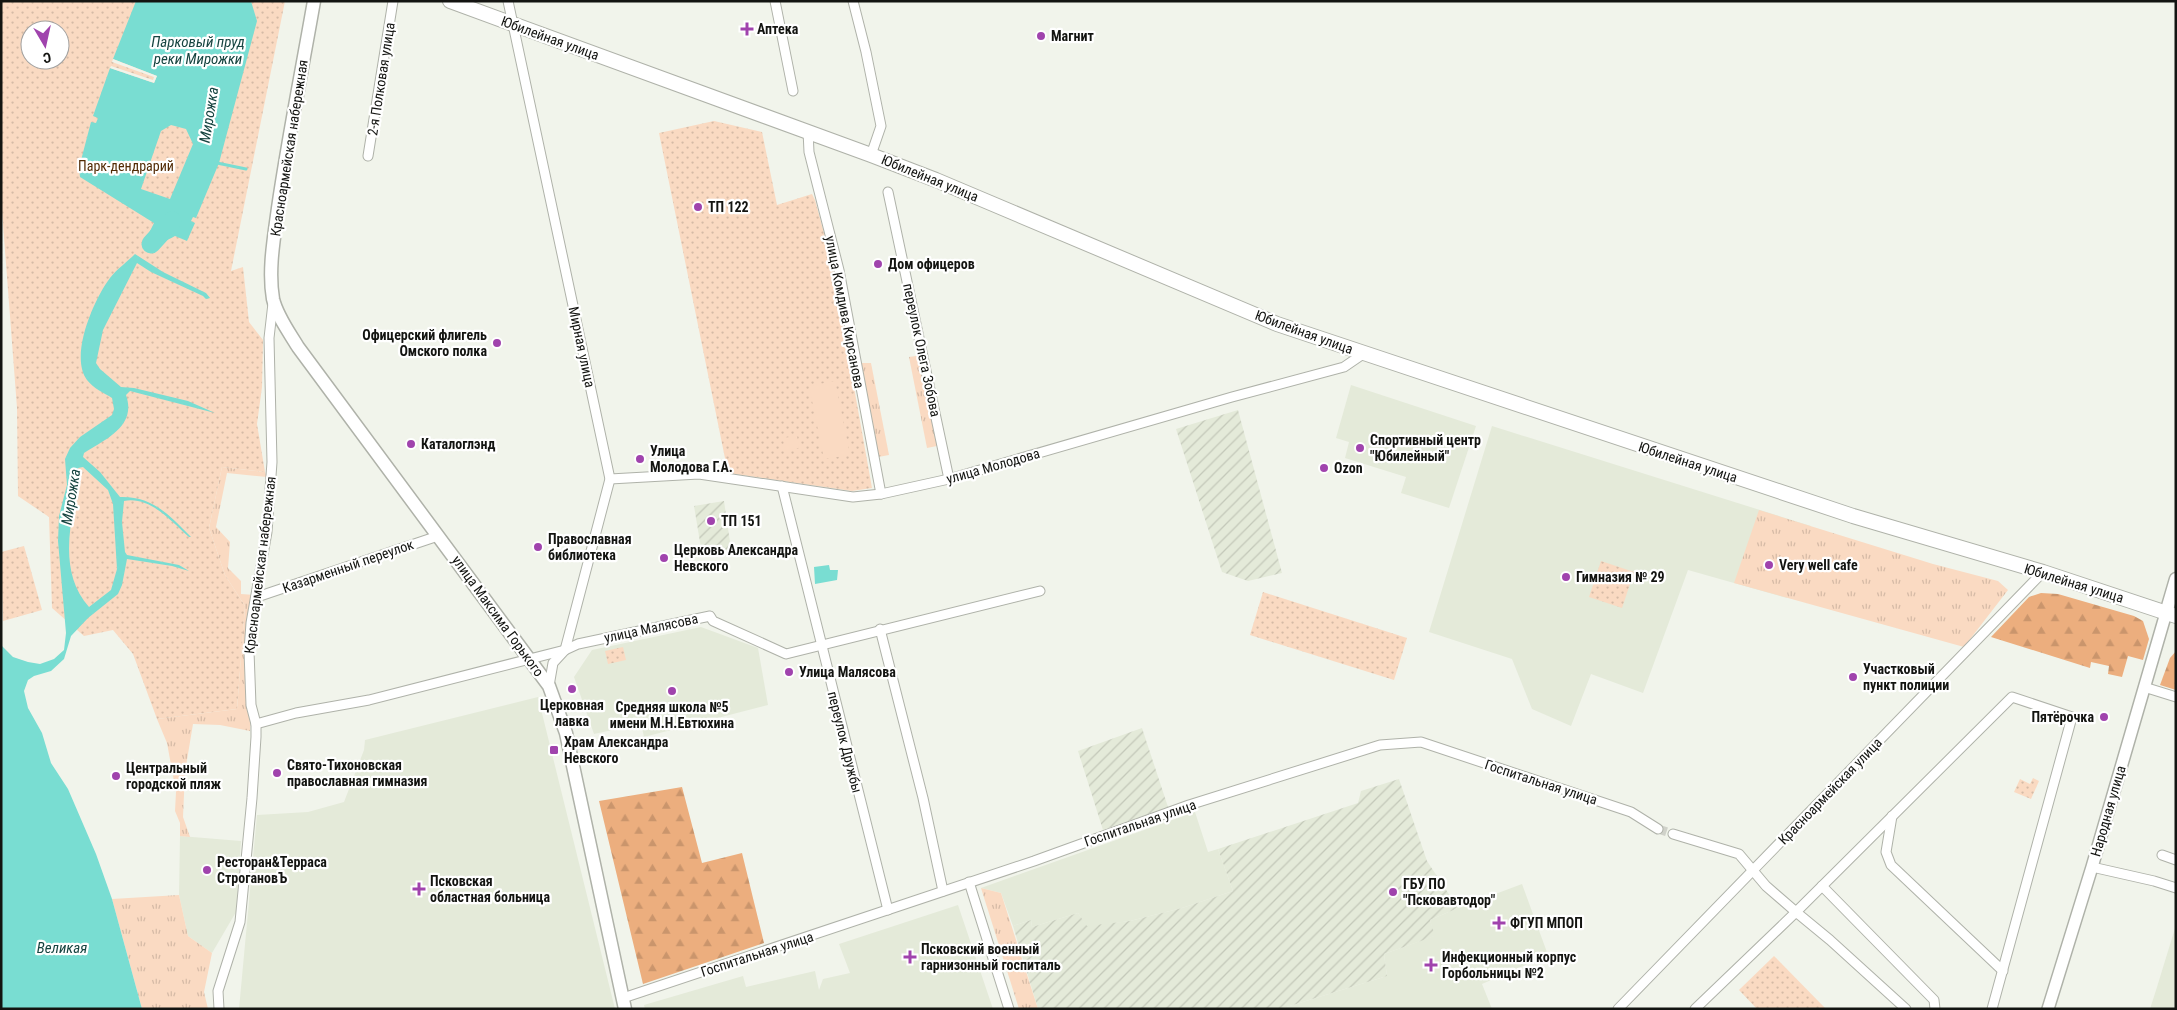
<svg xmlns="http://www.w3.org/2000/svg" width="2177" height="1010" viewBox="0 0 2177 1010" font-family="'Roboto Condensed',sans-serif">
<defs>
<pattern id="industrial-furrows" width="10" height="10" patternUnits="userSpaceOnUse" patternTransform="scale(1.25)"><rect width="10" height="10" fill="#e4ead9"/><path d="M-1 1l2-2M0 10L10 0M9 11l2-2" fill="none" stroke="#c3c8b9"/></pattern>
<pattern id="grass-tufts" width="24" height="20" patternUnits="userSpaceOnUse" patternTransform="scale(1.25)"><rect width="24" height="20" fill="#fadac2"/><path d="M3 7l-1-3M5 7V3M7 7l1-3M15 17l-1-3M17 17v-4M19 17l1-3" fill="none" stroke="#d5baa6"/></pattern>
<pattern id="forest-firs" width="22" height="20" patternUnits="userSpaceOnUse" patternTransform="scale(1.25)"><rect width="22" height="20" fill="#ecae7e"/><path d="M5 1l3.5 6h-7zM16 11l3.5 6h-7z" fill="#ca956c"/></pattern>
<pattern id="park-dots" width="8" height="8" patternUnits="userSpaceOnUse" patternTransform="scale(1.25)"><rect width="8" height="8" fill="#fadac2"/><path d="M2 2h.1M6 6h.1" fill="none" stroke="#d5baa6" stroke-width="1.8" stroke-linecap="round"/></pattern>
</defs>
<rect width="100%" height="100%" fill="#f1f4eb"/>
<g fill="#e4ead9">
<path d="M1351 385 1476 426 1449 508 1401 493 1406 477 1345 458 1349 442 1336 438Z"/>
<path d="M1492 426 1811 526 1787 598 1688 570 1643 693 1591 674 1571 726 1532 709 1512 659 1429 632Z"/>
<path d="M701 627 758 648 768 705 644 737 642 728 633 730 631 726 594 734 574 677 592 650Z"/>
<path d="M538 697 615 1009H239L257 815 308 812 344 802 364 750 365 740Z"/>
<path d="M1195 812 1208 852 1218 849 1233 891 1182 908 1130 921 1087 927 1078 913 1032 927 1031 920 1013 926 1001 893 981 888Z"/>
<path d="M180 836 241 841 236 912 212 953 188 936 179 895Z"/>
<path d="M1522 884 1548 955 1482 984 1492 1009H1280L1387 976 1384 954 1434 936 1430 920 1458 908Z"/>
<path d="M958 905 993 1009H645L644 1005 743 976 746 987 815 971 819 990 823 979 850 973 839 944Z"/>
<path d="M2176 925V1009H2150L2157 987Z"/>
</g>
<g fill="url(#industrial-furrows)">
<path d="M1238 410 1282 573 1248 581 1222 572 1176 429Z"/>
<path d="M724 501 731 549 702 554 694 506Z"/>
<path d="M1142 728 1168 807 1103 830 1078 751Z"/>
<path d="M1399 779 1427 861 1458 908 1430 920 1435 936 1384 954 1387 976 1280 1009H1038L1013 926 1031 920 1032 927 1078 913 1087 926 1130 921 1182 908 1233 891 1218 849 1358 803 1361 791Z"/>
</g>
<g fill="url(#grass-tufts)">
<path d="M923 355 942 445 927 448 909 357Z"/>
<path d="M856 363H871L889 455 873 458Z"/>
<path d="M222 467 265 472 267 477 227 473 216 527 230 542 228 568 241 581V594L255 595 250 731 220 725 193 724 185 772 183 817 190 837 180 836V823L175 811 176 792 167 743 157 719 237 709 245 606 225 575 209 528Z"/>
<path d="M1759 510 1933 564 1998 581 2008 590 1964 647 1734 583Z"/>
<path d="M981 888 1001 893 1038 1009H1019Z"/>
<path d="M179 895 188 936 212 953 204 992 208 1009H142L112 899Z"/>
</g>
<g fill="url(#forest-firs)">
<path d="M2041 593 2058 594 2134 616 2143 621 2149 639 2143 660 2128 656 2122 677 2108 674 2109 666 2091 662 2090 668 1991 637 2029 597Z"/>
<path d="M2176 651V690L2160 685 2170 658Z"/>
<path d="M682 787 702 863 742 853 764 943 643 984 599 801Z"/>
</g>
<g fill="url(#park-dots)" fill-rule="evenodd">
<path d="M1 1H285L231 271 243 267 249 322 263 340 262 387 257 424 265 472 222 467 209 528 225 575 245 606 237 709 157 719 133 654 113 630 84 636 52 608 49 517 18 496 17 408 1 198ZM30 30H60V60H30Z"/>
<path d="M714 121 762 132 777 205 812 194 815 200 831 259 872 488 852 491 728 473 659 133Z"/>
<path d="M24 546 42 610 3 621 1 552Z"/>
<path d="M1601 561 1634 572 1622 608 1589 597Z"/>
<path d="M1263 592 1407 638 1394 680 1250 635Z"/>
<path d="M623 647 626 660 608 664 605 651Z"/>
<path d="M2033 778 2039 781 2031 799 2014 792 2020 779 2030 784Z"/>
<path d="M1774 956 1826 1009H1757L1739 990Z"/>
</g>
<g fill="#fadac2">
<path d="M835 381 850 455 824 459 809 386Z"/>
<path d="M797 436 799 448 785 451 783 438Z"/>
</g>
<g fill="#79ddd2" fill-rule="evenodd">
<path d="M136 1H251L257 21 219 163 196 218 193 217 191 221 195 223 187 241 175 236C164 243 159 242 148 235L154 223 80 177 79 168 91 122 96 123 98 118 93 116 110 68 154 83 157 76 113 59ZM171 125 186 129 193 144 170 199 141 189 161 131Z"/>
<path d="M135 254 163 272 206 293 210 298 206 299 203 296 151 272 137 263 103 330 96 363 100 369 121 387 134 388 188 401 215 413 130 391 126 395C137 426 106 439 84 453L83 457 100 472 120 497C153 496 169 515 191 537H189C171 521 150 496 124 501L122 522 125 552 127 555 179 565 189 571 172 566 127 559 122 585 118 594 88 618 71 636 64 659 51 671 34 676 28 680 24 691 28 708 42 733 51 763 68 789 96 854 112 899 142 1009H1V645L13 657 28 662 40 664 54 659 64 650 66 633 58 541 59 516 67 485 65 459 70 448 80 437 112 415 114 409 112 398C104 393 93 388 87 380 69 356 94 299 110 278 117 269 127 262 135 254ZM83 467 108 490 113 504 117 569 111 590 89 607C64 579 67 541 74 506 75 503 77 499 77 495 79 486 78 477 78 468Z"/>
<path d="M829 565 830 570H838L837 580 815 584 814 567Z"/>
</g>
<path fill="#f1f4eb" d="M113 59 157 76 154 83 110 68 111 66 153 80 154 77 112 62Z"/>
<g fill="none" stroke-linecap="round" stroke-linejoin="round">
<path stroke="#79ddd2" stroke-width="3" d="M217 163 246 169"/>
<path stroke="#79ddd2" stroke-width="19" d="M151 244 172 221"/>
<path stroke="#d0d2ca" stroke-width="9" stroke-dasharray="9 4.5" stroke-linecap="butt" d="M1658 829 1673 834"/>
<defs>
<g id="minor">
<path d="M508 1 610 479 565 650 553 663 549 686"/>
<path d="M775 1 793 91"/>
<path d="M853 1 866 52 881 126 871 155"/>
<path d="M808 131 809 152 839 270 881 494"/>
<path d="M368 156 393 1"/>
<path d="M888 192 949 479"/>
<path d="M610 479 699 474 853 497 881 494 949 479 1232 397 1344 367 1363 354"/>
<path d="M782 486 888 910"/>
<path d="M257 597 438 536"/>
<path d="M880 629 923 798 943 891"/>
<path d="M2144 687 2176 697"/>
<path d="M256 724 296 713 369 700 565 650 578 644 710 616 713 621 786 654 1040 591"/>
<path d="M1892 816 1886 852 1891 865 2003 971"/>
<path d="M1673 834 1739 854 1766 886 1796 912 2012 697 2072 717 1992 1009"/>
<path d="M2162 855 2176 860"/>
<path d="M2092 867 2154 881 2176 888"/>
<path d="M969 882 1009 1009"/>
<path d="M1822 886 1934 1000 1935 1009"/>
<path d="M623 998 1034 861 1189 805 1380 745 1421 742 1631 812 1658 829"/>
<path d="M219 1009 218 991 240 922 252 798 256 737V724L251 705 249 651 251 623 267 532 272 462 269 338 273 303"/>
<path d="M1618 1009 2043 572"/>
<path d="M1695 1009 1796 912 1830 940 1906 1009"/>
</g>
<path id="tertiary" d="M2048 1009 2092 867 2166 613"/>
<g id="secondary">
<path d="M314 1C302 70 288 139 278 208 274 238 268 270 273 299 277 316 289 332 298 347L549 686 566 733 625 1009"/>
<path d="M2166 613 2176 579"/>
</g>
<path id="primary" d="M450 1 871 155 936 180 1277 324 1853 516 2043 572 2176 616"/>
</defs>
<use href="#minor" stroke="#afb2a9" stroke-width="11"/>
<use href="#tertiary" stroke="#afb2a9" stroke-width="14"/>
<use href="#secondary" stroke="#afb2a9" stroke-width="15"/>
<use href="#primary" stroke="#afb2a9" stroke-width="16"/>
<use href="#minor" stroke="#fff" stroke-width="9"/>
<use href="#tertiary" stroke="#fff" stroke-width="11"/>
<use href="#secondary" stroke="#fff" stroke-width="12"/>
<use href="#primary" stroke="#fff" stroke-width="14"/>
</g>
<g fill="#a043ad" stroke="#fff" stroke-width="2">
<path d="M744.5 21.5h5v5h5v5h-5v5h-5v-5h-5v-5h5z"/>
<circle cx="1041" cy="36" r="5"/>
<circle cx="698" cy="207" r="5"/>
<circle cx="878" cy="264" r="5"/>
<circle cx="497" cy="343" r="5"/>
<circle cx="411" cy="444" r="5"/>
<circle cx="1360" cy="448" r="5"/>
<circle cx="640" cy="459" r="5"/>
<circle cx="1324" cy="468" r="5"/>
<circle cx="711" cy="521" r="5"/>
<circle cx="538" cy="547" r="5"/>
<circle cx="664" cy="558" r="5"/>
<circle cx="1769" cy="565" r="5"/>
<circle cx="1566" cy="577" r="5"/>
<circle cx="789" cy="672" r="5"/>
<circle cx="1853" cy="677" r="5"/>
<circle cx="572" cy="689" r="5"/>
<circle cx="672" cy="691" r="5"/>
<circle cx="2104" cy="717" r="5"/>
<rect x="549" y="745" width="10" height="10" rx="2.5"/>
<circle cx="277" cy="773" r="5"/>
<circle cx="116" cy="776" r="5"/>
<circle cx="207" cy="870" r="5"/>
<path d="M416.5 881.5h5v5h5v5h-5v5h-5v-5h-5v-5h5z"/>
<circle cx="1393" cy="892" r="5"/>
<path d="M1496.5 915.5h5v5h5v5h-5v5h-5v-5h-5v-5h5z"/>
<path d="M907.5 949.5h5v5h5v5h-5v5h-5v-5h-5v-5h5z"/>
<path d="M1428.5 957.5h5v5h5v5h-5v5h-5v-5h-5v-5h5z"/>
</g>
<g text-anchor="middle" stroke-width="4.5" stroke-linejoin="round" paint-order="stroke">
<g font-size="14" font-weight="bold" fill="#131411" stroke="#fff" text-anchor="start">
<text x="757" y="34">Аптека</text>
<text x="1051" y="41">Магнит</text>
<text x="708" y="212">ТП 122</text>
<text x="888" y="269">Дом офицеров</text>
<text x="487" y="340" text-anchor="end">Офицерский флигель<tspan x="487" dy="16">Омского полка</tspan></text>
<text x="1370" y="445">Спортивный центр<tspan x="1370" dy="16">"Юбилейный"</tspan></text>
<text x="421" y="449">Каталоглэнд</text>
<text x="650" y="456">Улица<tspan x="650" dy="16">Молодова Г.А.</tspan></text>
<text x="1334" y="473">Ozon</text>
<text x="721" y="526">ТП 151</text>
<text x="548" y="544">Православная<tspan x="548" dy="16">библиотека</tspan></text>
<text x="674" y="555">Церковь Александра<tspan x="674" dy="16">Невского</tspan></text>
<text x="1779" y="570">Very well cafe</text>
<text x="1576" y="582">Гимназия № 29</text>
<text x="1863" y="674">Участковый<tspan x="1863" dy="16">пункт полиции</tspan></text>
<text x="799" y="677">Улица Малясова</text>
<text x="572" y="710" text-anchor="middle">Церковная<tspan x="572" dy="16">лавка</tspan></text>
<text x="672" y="712" text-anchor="middle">Средняя школа №5<tspan x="672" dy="16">имени М.Н.Евтюхина</tspan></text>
<text x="2094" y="722" text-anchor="end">Пятёрочка</text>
<text x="564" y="747">Храм Александра<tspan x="564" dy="16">Невского</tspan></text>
<text x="287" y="770">Свято-Тихоновская<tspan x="287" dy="16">православная гимназия</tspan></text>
<text x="126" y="773">Центральный<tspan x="126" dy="16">городской пляж</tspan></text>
<text x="217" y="867">Ресторан&amp;Терраса<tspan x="217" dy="16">СтрогановЪ</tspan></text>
<text x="430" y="886">Псковская<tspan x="430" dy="16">областная больница</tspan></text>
<text x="1403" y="889">ГБУ ПО<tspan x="1403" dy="16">"Псковавтодор"</tspan></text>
<text x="1510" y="928">ФГУП МПОП</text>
<text x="921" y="954">Псковский военный<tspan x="921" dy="16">гарнизонный госпиталь</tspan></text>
<text x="1442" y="962">Инфекционный корпус<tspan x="1442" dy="16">Горбольницы №2</tspan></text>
</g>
<g font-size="14" fill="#131411" stroke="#fff">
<text transform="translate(550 38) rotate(20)" y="5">Юбилейная улица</text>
<text transform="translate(381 79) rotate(-81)" y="5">2-я Полковая улица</text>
<text transform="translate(289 148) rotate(-81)" y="5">Красноармейская набережная</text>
<text transform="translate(930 178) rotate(22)" y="5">Юбилейная улица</text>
<text transform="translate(845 312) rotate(79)" y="5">улица Комдива Кирсанова</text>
<text transform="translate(1304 332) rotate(20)" y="5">Юбилейная улица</text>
<text transform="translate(582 347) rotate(78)" y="5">Мирная улица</text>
<text transform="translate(922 350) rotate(78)" y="5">переулок Олега Зобова</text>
<text transform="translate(1688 462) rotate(18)" y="5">Юбилейная улица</text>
<text transform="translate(993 466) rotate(-16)" y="5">улица Молодова</text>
<text transform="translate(260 565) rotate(-83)" y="5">Красноармейская набережная</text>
<text transform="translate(348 566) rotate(-19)" y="5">Казарменный переулок</text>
<text transform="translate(2074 583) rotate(17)" y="5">Юбилейная улица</text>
<text transform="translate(498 616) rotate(54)" y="5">улица Максима Горького</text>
<text transform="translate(651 628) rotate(-12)" y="5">улица Малясова</text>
<text transform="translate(845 742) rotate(76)" y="5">переулок Дружбы</text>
<text transform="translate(1541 782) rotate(18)" y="5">Госпитальная улица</text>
<text transform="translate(1830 791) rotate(-46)" y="5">Красноармейская улица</text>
<text transform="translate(2108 811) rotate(-74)" y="5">Народная улица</text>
<text transform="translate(1140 823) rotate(-19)" y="5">Госпитальная улица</text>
<text transform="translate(757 954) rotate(-18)" y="5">Госпитальная улица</text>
</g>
<g font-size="14" fill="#522a04" stroke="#fff">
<text x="126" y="171">Парк-дендрарий</text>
</g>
<g font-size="15" font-style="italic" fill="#164440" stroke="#fff">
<text x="198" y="47">Парковый пруд<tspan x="198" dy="17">реки Мирожки</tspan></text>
<text transform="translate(209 115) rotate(-81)" y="5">Мирожка</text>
<text transform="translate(71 497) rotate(-81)" y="5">Мирожка</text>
<text x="62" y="953">Великая</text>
</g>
</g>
<rect width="2177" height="1010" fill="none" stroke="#131411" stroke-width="5"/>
<g transform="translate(45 45) rotate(171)"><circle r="24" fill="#ffffff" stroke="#a1a1a0"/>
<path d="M0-4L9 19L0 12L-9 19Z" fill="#a043ad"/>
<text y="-8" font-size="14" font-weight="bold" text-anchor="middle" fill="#131411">С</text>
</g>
</svg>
